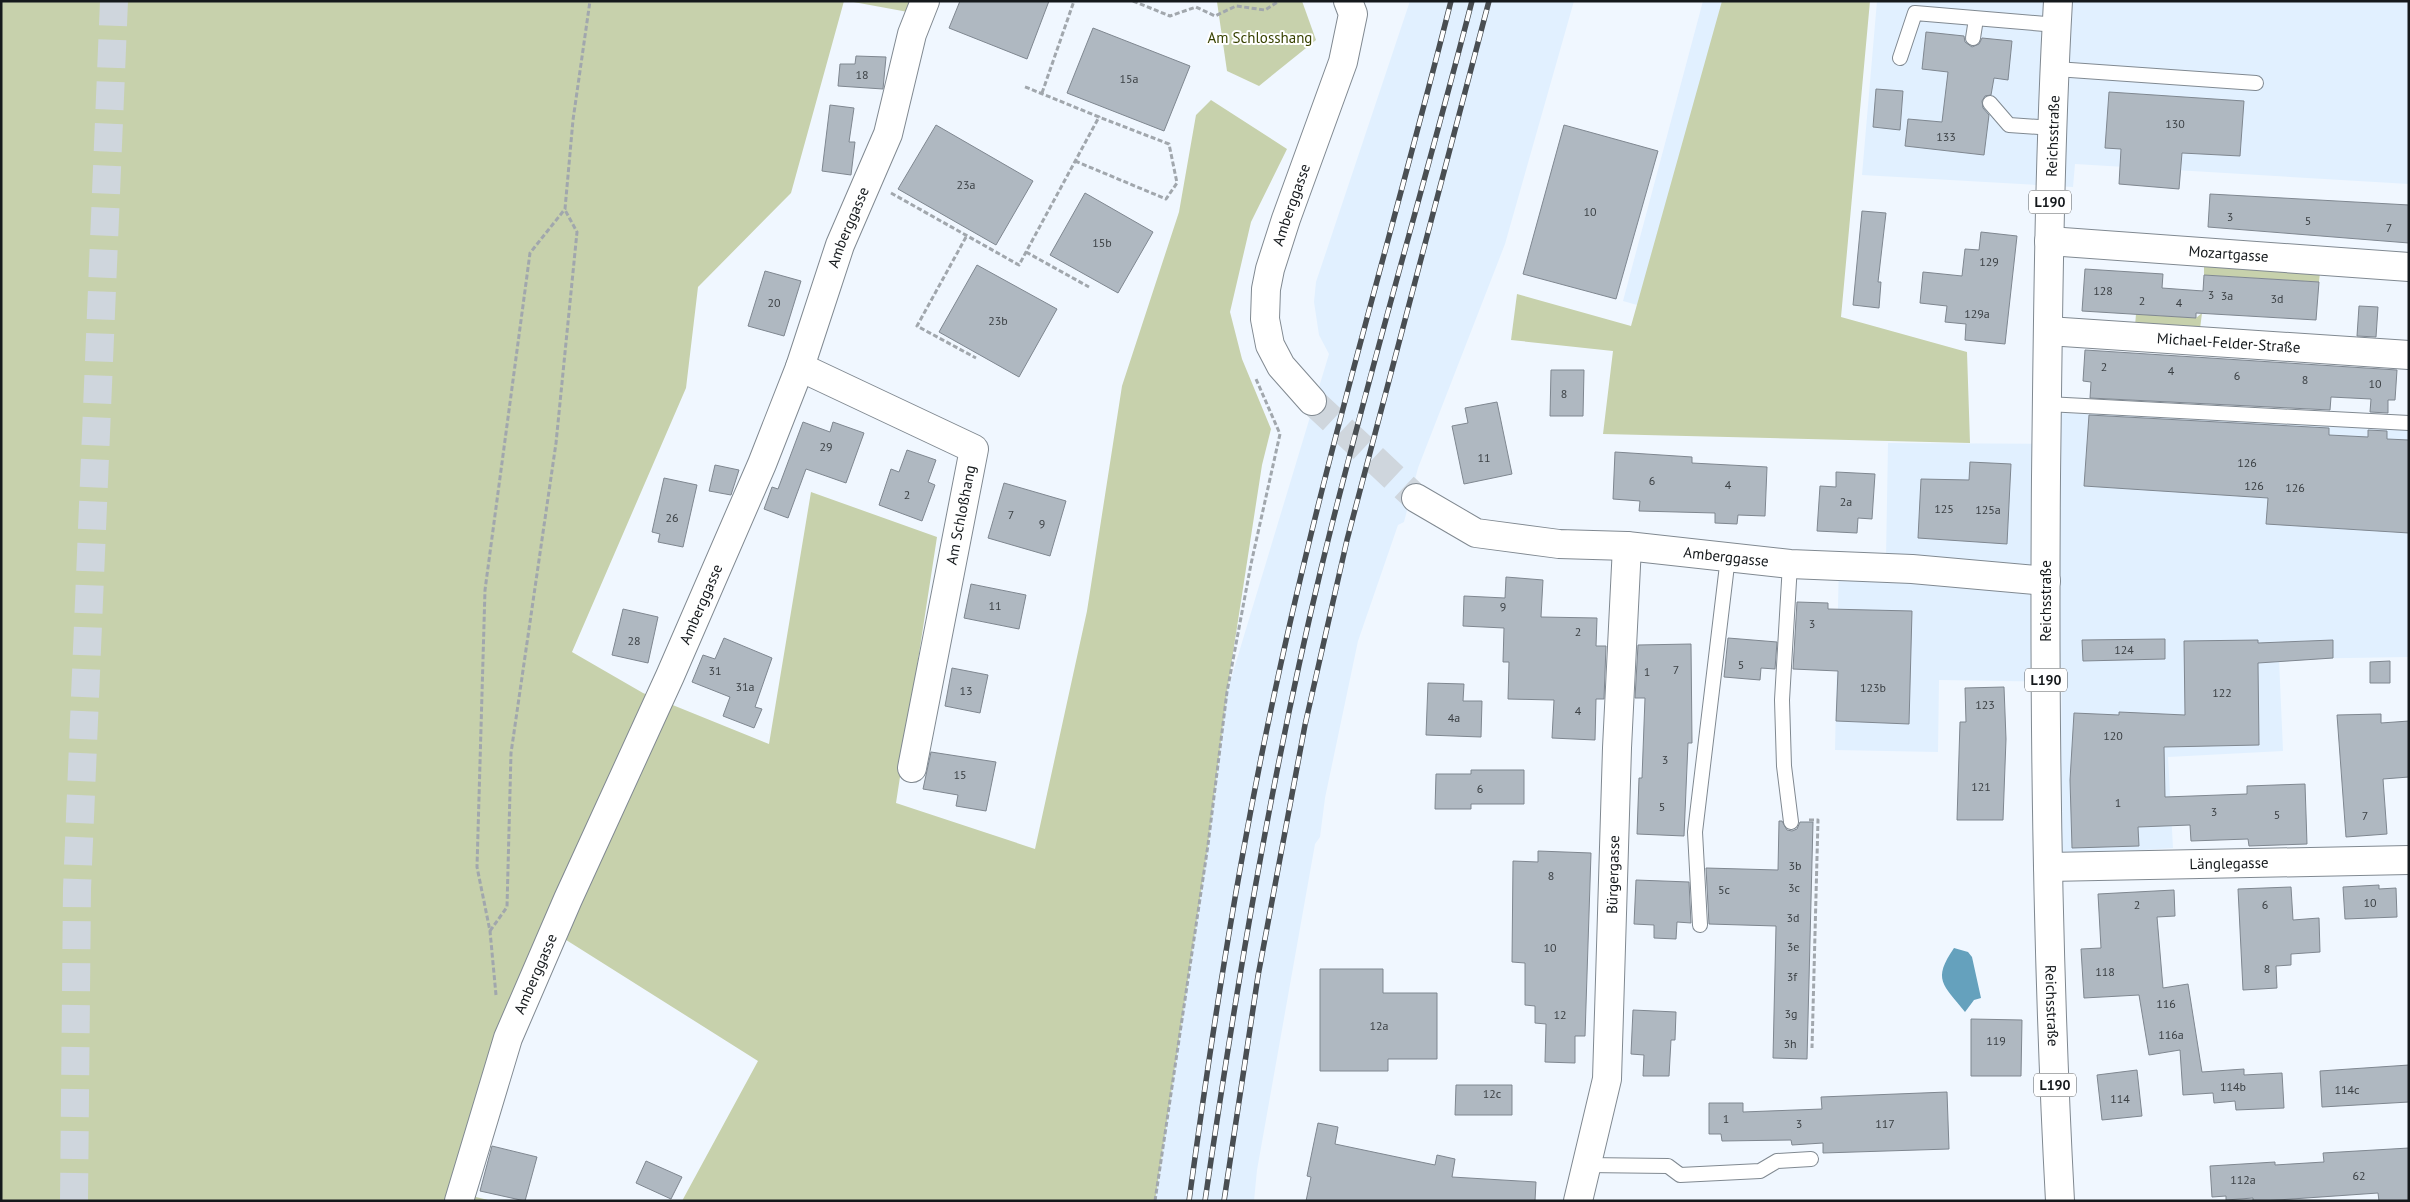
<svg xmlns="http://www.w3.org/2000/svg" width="2410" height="1202" viewBox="0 0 2410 1202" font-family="'PT Sans',sans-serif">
<rect width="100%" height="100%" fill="#f0f7ff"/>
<g fill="#e1f0ff">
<path d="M1410 1H1574L1505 244 1418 468 1404 522 1398 525 1358 641 1325 798 1320 837 1315 844 1257 1170 1254 1201H1155L1208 845 1227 692 1329 354 1319 335 1314 302 1316 282Z"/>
<path d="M1703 1H1725L1715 42 1637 305 1623 301Z"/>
<path d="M1877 1H2409V184L2075 164 2073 187 1862 175Z"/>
<path d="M2058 413 2409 423V657L2279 659 2283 751 2168 757 2173 848 2058 856 2062 682 1939 680 1938 752 1835 750 1839 559H1886L1888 443 2060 444Z"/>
</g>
<g fill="#c7d1ac">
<path d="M1 1H844L791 193 698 287 686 388 572 652 643 693 769 744 811 492 937 537 896 803 1035 849 1087 611 1122 386 1179 212 1196 115 1211 100 1287 149 1251 222 1230 312 1242 359 1271 429 1262 465 1227 692 1208 845 1155 1201H682L758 1061 544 926 460 1193 492 1201H1Z"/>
<path d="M848 1H913L908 12Z"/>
<path d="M1302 1 1316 40 1259 86 1227 71 1217 2Z"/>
<path d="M1722 1H1870L1841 317 1967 352 1970 443 1603 434 1613 351 1511 340 1517 294 1631 326Z"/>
<path d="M2204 264 2320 272 2319 282 2204 275Z"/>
<path d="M2202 313 2200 329 2135 326 2136 314 2196 318Z"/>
</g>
<path fill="#65a1bd" d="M1954 948 1968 952 1972 957 1981 998 1974 1000 1965 1012C1943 984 1932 980 1954 948Z"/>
<g fill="#afb8c1" stroke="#7f8790">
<path d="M960 1H1049L1027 59 949 28Z"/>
<path d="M1093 28 1190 66 1164 131 1067 93Z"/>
<path d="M1926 32 1964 36 1965 42 1972 47 1979 44 1982 38 2012 41 2008 80 1994 78 1991 95 1985 96 1982 101 1983 108 1989 115 1984 155 1905 146 1908 119 1942 122 1948 72 1922 69Z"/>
<path d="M856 56 886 57 883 89 838 86 840 64H855Z"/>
<path d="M1876 89 1903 91 1900 130 1873 127Z"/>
<path d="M2109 92 2244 101 2240 156 2182 153 2179 189 2119 184 2121 149 2105 148Z"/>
<path d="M830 105 854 108 849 142H855L851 175 822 171Z"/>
<path d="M936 125 1033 181 996 245 898 189Z"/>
<path d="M1564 125 1658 151 1616 299 1523 274Z"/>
<path d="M1085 193 1153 232 1118 293 1050 255Z"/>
<path d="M2210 194 2409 205V243L2208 227Z"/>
<path d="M1862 211 1886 213 1878 282H1881L1879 308 1853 305Z"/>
<path d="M1981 232 2017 236 2005 344 1965 340 1966 324 1945 322 1947 306 1920 303 1923 272 1962 276 1965 249 1979 250Z"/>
<path d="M977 265 1057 309 1019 377 939 332Z"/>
<path d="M2085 269 2163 274 2162 288 2203 291 2204 275 2319 282 2316 320 2196 313V318L2082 311Z"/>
<path d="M765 271 801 281 784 336 748 326Z"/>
<path d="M2359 306 2378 307 2376 337 2357 336Z"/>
<path d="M2085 350 2397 370 2395 400H2388V413L2370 412 2371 399 2331 397 2330 410 2090 398 2091 382 2083 381Z"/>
<path d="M1551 370H1584L1583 416H1550Z"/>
<path d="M1497 402 1512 474 1464 484 1452 426 1468 423 1465 408Z"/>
<path d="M2089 415 2329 428V435L2368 437V430L2387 431V439L2409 440V533L2266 524 2268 498 2084 486Z"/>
<path d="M803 422 830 432 833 422 864 433 846 483 806 469 788 518 764 509 772 487 778 489Z"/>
<path d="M907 450 936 460 928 482 935 485 922 521 879 505 891 469 899 472Z"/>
<path d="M1615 452 1692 457V463L1767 467 1765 516 1738 515 1737 524 1715 523V513L1639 511 1640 501 1613 499Z"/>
<path d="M1970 462 2011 464 2007 544 1918 538 1921 479 1969 480Z"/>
<path d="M715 465 739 470 731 495 709 491Z"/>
<path d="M1836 472 1875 474 1872 519 1858 518 1857 533 1817 531 1820 486 1836 487Z"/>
<path d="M664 478 697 485 683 547 658 542 660 534 652 532Z"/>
<path d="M1004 483 1066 501 1050 556 988 538Z"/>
<path d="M1506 577 1543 580 1541 617 1597 618 1596 646H1606L1604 699H1596L1595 740 1552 738 1554 700 1508 699 1509 662H1503L1504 628 1463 626 1464 596 1505 598Z"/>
<path d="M971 584 1026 595 1019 629 964 618Z"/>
<path d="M1797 602 1828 603V609L1912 611 1909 724 1836 721 1838 671 1793 669Z"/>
<path d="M623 609 658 617 648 663 612 655Z"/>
<path d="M724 638 772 658 755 707 762 709 754 728 723 716 730 697 692 682 703 655 715 659Z"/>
<path d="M1728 638 1777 642 1775 669 1761 668 1760 680 1724 677Z"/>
<path d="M2165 639V659L2083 661 2082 640Z"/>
<path d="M2258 640V643L2333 640V658L2258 663 2259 745 2164 747 2165 797 2247 794V786L2305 784 2307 844 2249 846 2248 839 2191 841 2190 825 2138 827 2139 846 2072 848 2070 780 2074 713 2119 715V712L2185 715 2184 641Z"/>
<path d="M1691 644 1692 743H1688L1684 836 1637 834 1639 778H1642L1645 698H1635L1638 645Z"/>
<path d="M2390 661V683H2370V662Z"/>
<path d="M952 668 988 675 980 713 945 706Z"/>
<path d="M1428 683 1464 684 1463 701H1482L1481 737 1426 735Z"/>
<path d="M2004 687 2006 739 2003 820H1957L1960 722H1966L1965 688Z"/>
<path d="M2381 714V723L2409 721V777L2383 779 2387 834 2346 837 2337 715Z"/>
<path d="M931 752 996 762 986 811 956 806 958 795 923 789Z"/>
<path d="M1471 770H1524V804H1471V809H1435L1436 774H1471Z"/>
<path d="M1779 821H1782L1787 830 1792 831 1797 829 1800 822H1813L1807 1059 1773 1058 1776 926 1709 924 1706 868 1778 870Z"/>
<path d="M1538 851 1591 853 1585 1036H1575V1063L1545 1062 1546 1024 1535 1023V1006L1525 1005V963L1512 962 1513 861 1538 862Z"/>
<path d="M1636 880 1689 882 1691 923 1677 922 1676 939 1654 938V925L1634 924Z"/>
<path d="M2379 885V889L2396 888 2397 917 2345 919 2343 887Z"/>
<path d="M2291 887 2293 920 2319 918 2320 952 2291 954V965L2276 966 2277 988 2243 990 2238 889Z"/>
<path d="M2174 890 2175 916 2157 917 2163 988 2188 984 2202 1072 2244 1069V1075L2282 1073 2284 1108 2236 1110 2235 1101 2214 1103 2213 1093 2183 1095 2180 1050 2149 1055 2139 995 2084 998 2081 949 2101 948 2098 894Z"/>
<path d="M1320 969H1383V993H1437V1059H1388V1071H1320Z"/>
<path d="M1633 1010 1676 1012 1675 1040H1671L1669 1076H1643L1644 1055 1631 1054Z"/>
<path d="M1971 1019 2022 1020 2021 1076H1971Z"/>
<path d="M2409 1065V1102L2322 1107 2320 1071Z"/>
<path d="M2137 1070 2142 1116 2102 1120 2097 1075Z"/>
<path d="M1456 1085H1512V1115H1455Z"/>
<path d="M1947 1092 1949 1149 1823 1153V1143L1792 1145 1791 1140 1722 1141 1721 1134H1709V1103H1743V1112L1822 1109 1821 1097Z"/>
<path d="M1318 1123 1338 1127 1335 1144 1435 1165 1437 1155 1455 1159 1452 1177 1536 1182 1535 1201H1306L1311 1177 1307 1176Z"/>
<path d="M492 1146 537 1157 525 1201 480 1191Z"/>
<path d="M2409 1148V1201H2379L2378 1193 2263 1201H2253V1198L2226 1200V1196L2212 1197 2210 1166 2275 1162V1165L2324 1162 2323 1153Z"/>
<path d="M646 1161 682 1177 671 1199 636 1183Z"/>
</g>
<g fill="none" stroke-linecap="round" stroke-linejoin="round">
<path stroke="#cfd6dd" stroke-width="28" stroke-dasharray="28 14" stroke-linecap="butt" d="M1312 401 1416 498"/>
<path stroke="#cfd6dd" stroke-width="28" stroke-dasharray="28 14" stroke-linecap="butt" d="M74 1201 77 889 114 1"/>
<defs>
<g id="service">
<path d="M1973 38 1976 19"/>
<path d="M1900 58 1915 13 2057 25"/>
<path d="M2056 69 2256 83"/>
<path d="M1990 103 2009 125 2053 128"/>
<path d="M2047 404 2409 423"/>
<path d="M1790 564 1782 700 1784 766 1791 822"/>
<path d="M1700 925 1695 832 1728 557"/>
<path d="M1586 1165 1668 1166 1680 1175 1760 1171 1777 1161 1811 1159"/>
</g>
<g id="minor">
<path id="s1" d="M2049 241 2409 267"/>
<path id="s2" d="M2048 331 2409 355"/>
<path d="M800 367 974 449 912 768"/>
<path id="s3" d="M1312 401 1281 366 1270 345 1265 319 1266 289 1270 269 1286 219 1343 62 1353 14 1348 1"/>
<path id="s4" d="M1416 498 1476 533 1559 544 1627 546 1790 564 1912 569 2046 581"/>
<path id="s5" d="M2048 867 2409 860"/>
<path id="s6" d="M459 1201 508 1038 568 899 670 676 762 464 800 367 840 245 888 134 912 34 925 1"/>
<path id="s7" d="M1578 1201 1607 1079 1617 748 1627 546"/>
</g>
<g id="primary">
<path id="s8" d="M2058 1C2049 160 2048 319 2046 477 2044 719 2047 960 2060 1201"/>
</g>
</defs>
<use href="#service" stroke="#808991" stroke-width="16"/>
<use href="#minor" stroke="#808991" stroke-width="30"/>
<use href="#primary" stroke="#808991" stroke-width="30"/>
<g stroke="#a1a7ad" stroke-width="3" stroke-dasharray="5 2.5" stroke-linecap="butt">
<path d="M1133 1 1170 16 1196 7 1215 16 1236 6 1265 10 1279 1"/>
<path d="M1042 93 1074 1"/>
<path d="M1075 161 1166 199 1177 183 1169 144 1099 117"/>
<path d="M891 193 1019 265 1099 117 1023 86"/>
<path d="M966 237 917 326 976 358"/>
<path d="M1026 252 1089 287"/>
<path d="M1809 820H1818L1812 1048"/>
<path d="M490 931 507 907 511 753 556 443 577 232 565 210"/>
<path d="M496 995 490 931 477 867 485 590 530 253 565 209 573 120 590 1"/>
<path d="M1155 1201 1208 845 1227 692 1251 564 1280 434 1256 379"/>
</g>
<use href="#service" stroke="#fff" stroke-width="14"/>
<use href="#minor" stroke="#fff" stroke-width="28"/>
<use href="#primary" stroke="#fff" stroke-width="28"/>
<defs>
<g id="rail">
<path d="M1189 1201C1213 1025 1240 850 1278 677 1327 450 1394 227 1451 1"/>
<path d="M1205 1201C1236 989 1271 777 1321 569 1367 378 1423 191 1472 1"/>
<path d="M1224 1201 1258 976 1305 725 1347 540 1489 1"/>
</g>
</defs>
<use href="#rail" stroke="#494e52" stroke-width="5.5"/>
<use href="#rail" stroke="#fff" stroke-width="4" stroke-dasharray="11" stroke-linecap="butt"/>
</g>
<g text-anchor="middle" stroke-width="4" stroke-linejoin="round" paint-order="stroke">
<g font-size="12" fill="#3c4145">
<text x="862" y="79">18</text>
<text x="1129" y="83">15a</text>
<text x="2175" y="128">130</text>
<text x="1946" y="141">133</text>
<text x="966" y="189">23a</text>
<text x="1590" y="216">10</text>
<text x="2230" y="221">3</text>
<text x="2308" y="225">5</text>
<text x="2389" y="232">7</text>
<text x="1102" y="247">15b</text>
<text x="1989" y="266">129</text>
<text x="2103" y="295">128</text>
<text x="2211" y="299">3</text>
<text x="2227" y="300">3a</text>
<text x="2277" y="303">3d</text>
<text x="2142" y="305">2</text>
<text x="774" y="307">20</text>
<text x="2179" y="307">4</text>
<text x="1977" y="318">129a</text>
<text x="998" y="325">23b</text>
<text x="2104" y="371">2</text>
<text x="2171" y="375">4</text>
<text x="2237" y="380">6</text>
<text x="2305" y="384">8</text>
<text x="2375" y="388">10</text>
<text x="1564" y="398">8</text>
<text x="826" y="451">29</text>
<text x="1484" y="462">11</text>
<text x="2247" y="467">126</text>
<text x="1652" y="485">6</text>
<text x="1728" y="489">4</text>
<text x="2254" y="490">126</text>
<text x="2295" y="492">126</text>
<text x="907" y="499">2</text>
<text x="1846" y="506">2a</text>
<text x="1944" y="513">125</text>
<text x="1988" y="514">125a</text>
<text x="1011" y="519">7</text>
<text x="672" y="522">26</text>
<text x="1042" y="528">9</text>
<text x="995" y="610">11</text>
<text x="1503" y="611">9</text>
<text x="1812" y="628">3</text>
<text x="1578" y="636">2</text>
<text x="634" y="645">28</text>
<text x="2124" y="654">124</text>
<text x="1741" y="669">5</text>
<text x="1676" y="674">7</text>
<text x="715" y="675">31</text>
<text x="1647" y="676">1</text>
<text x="745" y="691">31a</text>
<text x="1873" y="692">123b</text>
<text x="966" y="695">13</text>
<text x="2222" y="697">122</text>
<text x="1985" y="709">123</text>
<text x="1578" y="715">4</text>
<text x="1454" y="722">4a</text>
<text x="2113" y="740">120</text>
<text x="1665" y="764">3</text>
<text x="960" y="779">15</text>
<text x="1981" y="791">121</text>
<text x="1480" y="793">6</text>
<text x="2118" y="807">1</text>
<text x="1662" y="811">5</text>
<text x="2214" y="816">3</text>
<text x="2277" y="819">5</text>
<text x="2365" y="820">7</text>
<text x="1795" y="870">3b</text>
<text x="1551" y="880">8</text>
<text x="1794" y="892">3c</text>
<text x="1724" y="894">5c</text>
<text x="2370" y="907">10</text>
<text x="2137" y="909">2</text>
<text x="2265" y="909">6</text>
<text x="1793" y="922">3d</text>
<text x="1793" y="951">3e</text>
<text x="1550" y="952">10</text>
<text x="2267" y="973">8</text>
<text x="2105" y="976">118</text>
<text x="1792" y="981">3f</text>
<text x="2166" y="1008">116</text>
<text x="1791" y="1018">3g</text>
<text x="1560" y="1019">12</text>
<text x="1379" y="1030">12a</text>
<text x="2171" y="1039">116a</text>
<text x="1996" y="1045">119</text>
<text x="1790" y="1048">3h</text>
<text x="2233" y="1091">114b</text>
<text x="2347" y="1094">114c</text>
<text x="1492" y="1098">12c</text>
<text x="2120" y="1103">114</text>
<text x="1726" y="1123">1</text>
<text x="1799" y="1128">3</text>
<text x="1885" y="1128">117</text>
<text x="2359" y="1180">62</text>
<text x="2243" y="1184">112a</text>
</g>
<g fill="#fff" stroke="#5b5e60" stroke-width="1">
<rect x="2029" y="190.5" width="42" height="23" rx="4"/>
<rect x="2025" y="668.5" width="42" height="23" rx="4"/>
<rect x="2034" y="1073.5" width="42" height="23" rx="4"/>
</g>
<g font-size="14" font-weight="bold" fill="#15191c">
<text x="2050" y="207">L190</text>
<text x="2046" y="685">L190</text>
<text x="2055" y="1090">L190</text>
</g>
<g font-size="15" fill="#384201" stroke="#fff">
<text x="1260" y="43">Am Schlosshang</text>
</g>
<g font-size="15" fill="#15191c" stroke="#fff">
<text transform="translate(2053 136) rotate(-88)" y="5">Reichsstraße</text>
<text dy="5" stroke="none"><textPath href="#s3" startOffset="215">Amberggasse</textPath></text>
<text dy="5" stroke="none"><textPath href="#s6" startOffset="1050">Amberggasse</textPath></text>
<text dy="5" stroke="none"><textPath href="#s1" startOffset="180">Mozartgasse</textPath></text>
<text dy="5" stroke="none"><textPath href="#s2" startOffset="181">Michael-Felder-Straße</textPath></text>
<text transform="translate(961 515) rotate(-79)" y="5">Am Schloßhang</text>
<text dy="5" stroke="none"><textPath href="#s4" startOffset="321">Amberggasse</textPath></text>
<text transform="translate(2046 601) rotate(-90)" y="5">Reichsstraße</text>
<text dy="5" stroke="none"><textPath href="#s6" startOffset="645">Amberggasse</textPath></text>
<text dy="5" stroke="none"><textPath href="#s5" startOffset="181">Länglegasse</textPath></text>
<text dy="5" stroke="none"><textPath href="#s7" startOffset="330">Bürgergasse</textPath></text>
<text dy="5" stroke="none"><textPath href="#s6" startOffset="240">Amberggasse</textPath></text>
<text dy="5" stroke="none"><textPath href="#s8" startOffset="1005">Reichsstraße</textPath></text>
</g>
</g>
<rect width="2410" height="1202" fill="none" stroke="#15191c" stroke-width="5"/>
</svg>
